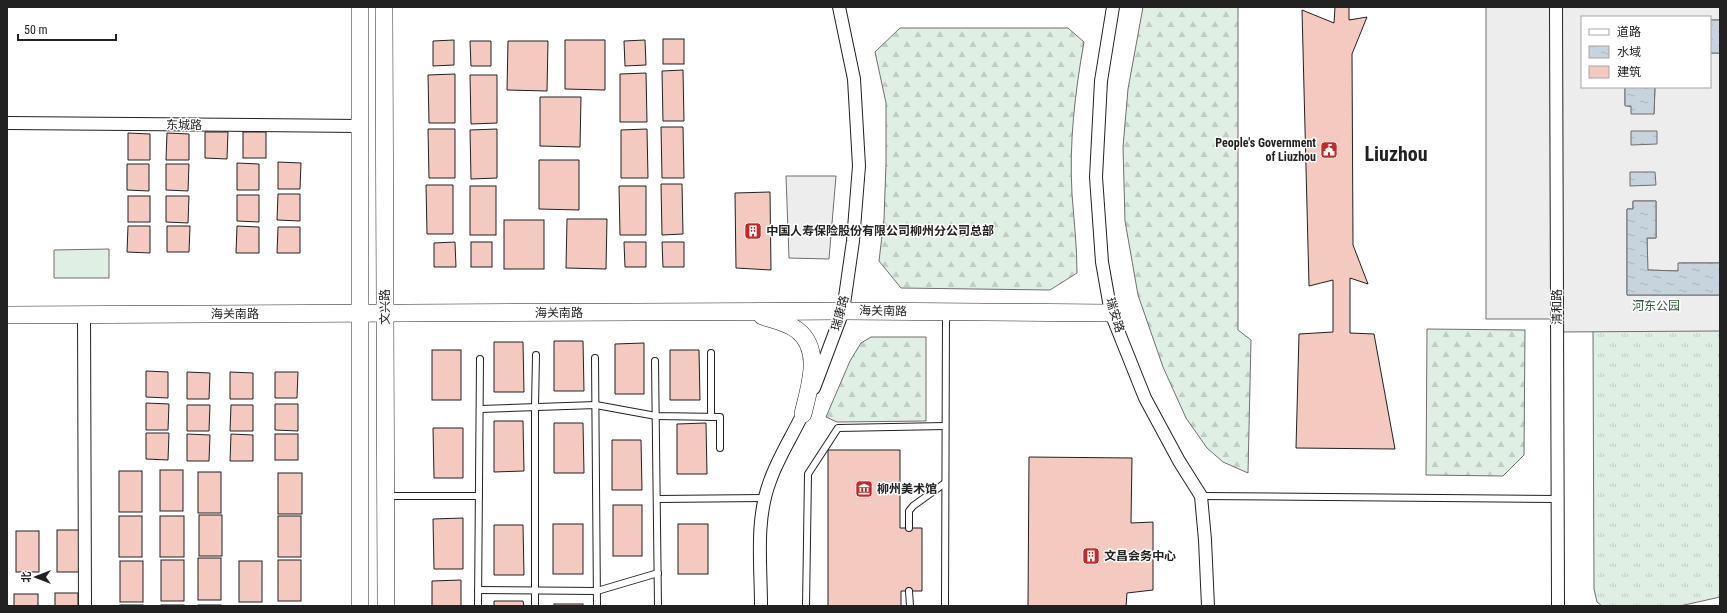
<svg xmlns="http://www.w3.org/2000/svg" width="1727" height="613" viewBox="0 0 1727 613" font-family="'Roboto Condensed','Noto Sans SC',sans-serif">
<defs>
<pattern id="grass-tufts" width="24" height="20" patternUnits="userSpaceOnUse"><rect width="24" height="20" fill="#e0efe3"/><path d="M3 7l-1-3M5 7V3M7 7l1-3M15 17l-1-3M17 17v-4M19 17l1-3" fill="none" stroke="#c0cdc2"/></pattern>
<pattern id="forest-firs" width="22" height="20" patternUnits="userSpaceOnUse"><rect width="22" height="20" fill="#e0efe3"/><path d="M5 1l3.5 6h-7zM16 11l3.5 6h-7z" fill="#c0cdc2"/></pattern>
<pattern id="water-ripples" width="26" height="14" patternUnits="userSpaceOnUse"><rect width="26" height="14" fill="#c7d3dd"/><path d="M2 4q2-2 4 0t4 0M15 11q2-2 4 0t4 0" fill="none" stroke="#abb5bd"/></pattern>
</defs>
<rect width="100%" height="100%" fill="#fff"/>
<path fill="url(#grass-tufts)" stroke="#6f6f6f" d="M1720 7V597L1680 606H1602L1597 602 1594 589 1593 332 1594 87H1710V17Z"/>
<g fill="url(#forest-firs)" stroke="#6f6f6f">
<path d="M1143 7H1238V330L1251 340 1248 473 1223 462 1207 448 1186 418 1163 367 1138 295 1125 221 1123 147 1128 89Z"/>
<path d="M900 28H1068L1084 42C1075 92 1069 143 1072 194 1074 221 1077 247 1077 273L1050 290 901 288 879 261 884 219 886 163V103L875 52Z"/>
<path d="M1427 329 1525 330 1524 455 1503 476 1426 475Z"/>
<path d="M871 337H926V421L837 422 826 417 850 361 861 343Z"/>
</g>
<path fill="#e0efe3" stroke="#6f6f6f" d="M109 249V278H54V250Z"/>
<g fill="#ededed" stroke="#6f6f6f">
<path d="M1486 7H1720V20H1710V17H1582V87H1625V105L1654 114 1655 87H1710V53H1720V263H1679L1678 271 1647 270V238H1656V201H1633V209H1627V295H1720V331L1557 332 1556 319H1486Z"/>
<path d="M786 176H836L829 259 789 258Z"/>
</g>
<g fill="url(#water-ripples)" stroke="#6f6f6f">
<rect x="1710" y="20" width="10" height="33"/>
<path d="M1625 87H1655L1654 114H1631V106H1625Z"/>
<path d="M1631 131H1657V144L1631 145Z"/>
<path d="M1630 172H1655L1656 185 1630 186Z"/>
<path d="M1633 201H1656V238H1647L1648 270 1678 271V263H1720V295H1627V209H1633Z"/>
</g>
<g fill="#f3c9c0" stroke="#222">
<path d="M1335 7H1349V20L1367 17 1352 54 1353 245 1368 284 1350 278V333L1374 334 1395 449 1296 448 1299 334 1333 332V280L1309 286 1302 10 1334 23Z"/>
<rect x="663" y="39" width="21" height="25"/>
<path d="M454 40V65L433 66V41Z"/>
<path d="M565 40H605V90L565 89Z"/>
<path d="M645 40 646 65 625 66 624 41Z"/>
<path d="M470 41H491V66H471Z"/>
<path d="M508 41H548L547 91 507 90Z"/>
<path d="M683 70 684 121H663L662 71Z"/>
<path d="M646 73 647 122H620V74Z"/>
<path d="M455 74V123H429L428 75Z"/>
<path d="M470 75H497V123L471 124Z"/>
<path d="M540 97H581L580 147 540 146Z"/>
<path d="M661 127H683L684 178H662Z"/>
<path d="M428 129H455V178H429Z"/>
<path d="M497 129V178L471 179 470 130Z"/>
<path d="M647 129 648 178H621V130Z"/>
<path d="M205 132H228L227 159 205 158Z"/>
<rect x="243" y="132" width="23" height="26"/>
<path d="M128 133 150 134V160H128Z"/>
<path d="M167 133 189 134V160H166Z"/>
<path d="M539 160H579V210L539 209Z"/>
<path d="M278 162 301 163 300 189H278Z"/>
<path d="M237 163 259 164V190H237Z"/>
<path d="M127 164H149V191L127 190Z"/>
<path d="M166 164H189L188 191 166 190Z"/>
<path d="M661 184H682L683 234 662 235Z"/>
<path d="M426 185H453V234H427Z"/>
<rect x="470" y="186" width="26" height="49"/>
<path d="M619 186H646V235H620Z"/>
<path d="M770 192 771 270 736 268 735 193Z"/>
<path d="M278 194H300V221L277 220Z"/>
<path d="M237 195H259V222L237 221Z"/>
<rect x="128" y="196" width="22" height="26"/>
<path d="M166 196H189L188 223 166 222Z"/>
<path d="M567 219H607L606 269 566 268Z"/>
<rect x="504" y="220" width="40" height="49"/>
<path d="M128 226H150V253L127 252Z"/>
<path d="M167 226H190L189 252H167Z"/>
<path d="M237 226 259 227V253H236Z"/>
<path d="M278 227H300V253H277Z"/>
<path d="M455 242 456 267H434V243Z"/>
<rect x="471" y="242" width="21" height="25"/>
<path d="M624 242H646V267H625Z"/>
<path d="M662 242H684V267H663Z"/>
<path d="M554 341H583L584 391H554Z"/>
<path d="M494 342H523L524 392H494Z"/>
<path d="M644 343V394H615V344Z"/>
<rect x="432" y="350" width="29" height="50"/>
<path d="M670 350H699L700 400H670Z"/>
<path d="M146 371 168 372V398L146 397Z"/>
<path d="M187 372 210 373 209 399H187Z"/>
<path d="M230 372 253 373V399H230Z"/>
<path d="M275 372H298L297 398H275Z"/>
<path d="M146 403 169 404 168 430H146Z"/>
<path d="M275 404H298V431L275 430Z"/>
<path d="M187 405H210L209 431H187Z"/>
<path d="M231 405H253V431H230Z"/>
<path d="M494 421H523L524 471 494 472Z"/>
<path d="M554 423H583L584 473H554Z"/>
<path d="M706 423 707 474H677V424Z"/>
<path d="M433 428H463V478H434Z"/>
<path d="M146 433H169L168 460 146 459Z"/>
<path d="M187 434 210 435 209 461H187Z"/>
<path d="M231 434 253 435V461H230Z"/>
<rect x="275" y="434" width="23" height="26"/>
<path d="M612 440H641L642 490H612Z"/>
<path d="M828 450H900V528H922V591H901V606H828Z"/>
<path d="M1029 457 1132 458 1131 523 1153 522V590L1127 593 1126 606H1028Z"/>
<rect x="160" y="470" width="23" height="41"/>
<rect x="119" y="471" width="23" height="41"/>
<rect x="198" y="472" width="23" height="41"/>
<rect x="278" y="473" width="24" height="41"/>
<rect x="613" y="505" width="29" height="51"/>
<rect x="199" y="515" width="23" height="41"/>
<rect x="119" y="516" width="23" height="41"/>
<rect x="160" y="516" width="24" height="41"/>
<rect x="278" y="516" width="23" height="41"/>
<path d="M463 518V569H434L433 519Z"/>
<rect x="553" y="524" width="30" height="50"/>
<rect x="678" y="524" width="30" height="50"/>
<path d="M494 525H523L524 575H494Z"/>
<rect x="57" y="530" width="23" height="42"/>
<rect x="16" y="531" width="23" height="41"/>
<rect x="198" y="558" width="23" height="42"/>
<rect x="161" y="560" width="23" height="41"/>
<rect x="278" y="560" width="23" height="41"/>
<rect x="120" y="561" width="23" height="41"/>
<rect x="239" y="561" width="23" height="41"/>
<path d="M461 580V606H432V581Z"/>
<rect x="55" y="593" width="23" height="13"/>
<rect x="14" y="594" width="24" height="12"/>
<path d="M494 601H523L524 606H494Z"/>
<rect x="554" y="604" width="29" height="2"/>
<rect x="120" y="605" width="23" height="1"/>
<rect x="161" y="605" width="23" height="1"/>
<rect x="198" y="605" width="23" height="1"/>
</g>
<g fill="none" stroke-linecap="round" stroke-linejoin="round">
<defs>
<g id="lane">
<path d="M711 353V417"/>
<path d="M595 358 597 606"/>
<path d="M655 361 658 606"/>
<path d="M480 409 596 405 656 416 720 417V448"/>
<path d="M386 496H479"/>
<path d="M1201 496 1557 499"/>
<path d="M657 499 764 498"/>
<path d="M909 528V511L913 506 945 483"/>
<path d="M478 590 597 591 658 573"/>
<path d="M909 591 910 606"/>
<path d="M478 606 480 359"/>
<path d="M535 606V407L536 355"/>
<path d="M806 606 808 474 838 428 945 426"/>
<path d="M945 606 946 314"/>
</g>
<g id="street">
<path d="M1113 7 1101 81 1096 177 1102 262 1111 313 1145 398 1179 461 1201 496 1205 540 1208 606"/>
<path d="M1556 7 1558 606"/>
<path d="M7 123 360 126"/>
<path d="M84 314 85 606"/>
<path d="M814 388 843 311 853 241 859 166 854 79 839 7"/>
<path d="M761 606C761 565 755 520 770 481 779 455 795 432 806 407"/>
</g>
<g id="secondary">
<path d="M384 7 386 606"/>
<path d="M7 315 843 311 1111 313"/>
<path d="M762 316C774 320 787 322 797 330 823 350 809 387 803 414"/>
<path d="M360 606V7"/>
</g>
</defs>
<use href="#lane" stroke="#222" stroke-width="8"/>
<use href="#street" stroke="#222" stroke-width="14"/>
<use href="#secondary" stroke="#222" stroke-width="18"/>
<use href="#lane" stroke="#fff" stroke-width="6"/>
<use href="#street" stroke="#fff" stroke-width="12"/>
<use href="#secondary" stroke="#fff" stroke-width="17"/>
</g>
<defs>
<symbol id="civic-square" viewBox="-11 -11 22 22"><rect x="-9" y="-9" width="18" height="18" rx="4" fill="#c62828" stroke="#fff"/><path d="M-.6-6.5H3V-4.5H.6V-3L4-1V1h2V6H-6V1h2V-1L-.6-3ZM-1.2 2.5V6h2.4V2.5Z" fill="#fff"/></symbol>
<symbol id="building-square" viewBox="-11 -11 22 22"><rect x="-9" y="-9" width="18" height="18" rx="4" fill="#c62828" stroke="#fff"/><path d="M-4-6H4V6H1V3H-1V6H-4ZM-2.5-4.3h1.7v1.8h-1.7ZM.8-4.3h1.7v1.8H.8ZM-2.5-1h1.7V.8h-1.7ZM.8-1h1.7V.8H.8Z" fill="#fff"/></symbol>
<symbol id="museum-square" viewBox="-11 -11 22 22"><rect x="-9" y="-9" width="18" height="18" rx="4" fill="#c62828" stroke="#fff"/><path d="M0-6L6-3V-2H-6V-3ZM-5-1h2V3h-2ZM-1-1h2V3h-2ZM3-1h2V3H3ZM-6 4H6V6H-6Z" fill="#fff"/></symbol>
</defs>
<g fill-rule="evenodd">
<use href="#civic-square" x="1319" y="140" width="20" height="20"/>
<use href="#building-square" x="743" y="221" width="20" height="20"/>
<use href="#museum-square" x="854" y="479" width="20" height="20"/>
<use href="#building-square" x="1081" y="546" width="20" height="20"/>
</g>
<g text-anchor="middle" stroke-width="3" stroke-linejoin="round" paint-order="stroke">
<g font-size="12" fill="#222" stroke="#fff">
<text transform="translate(184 125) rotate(1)" y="4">东城路</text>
<text transform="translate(385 307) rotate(-90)" y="4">文兴路</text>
<text transform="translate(1557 307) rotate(-90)" y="4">清和路</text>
<text transform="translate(883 311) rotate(1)" y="4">海关南路</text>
<text x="559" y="317">海关南路</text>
<text transform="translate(840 313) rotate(-75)" y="4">瑞康路</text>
<text x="235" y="318">海关南路</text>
<text transform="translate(1115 315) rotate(73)" y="4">瑞安路</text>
</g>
<g font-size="12" font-weight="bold" fill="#222" stroke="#fff" text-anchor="start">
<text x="1316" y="147" text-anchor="end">People's Government<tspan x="1316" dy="14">of Liuzhou</tspan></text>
<text x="766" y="235">中国人寿保险股份有限公司柳州分公司总部</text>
<text x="877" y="493">柳州美术馆</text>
<text x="1104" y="560">文昌会务中心</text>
</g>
<g font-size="12" fill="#2f5e38" stroke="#fff">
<text x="1656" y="310">河东公园</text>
</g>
<g font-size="20" font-weight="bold" fill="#222" stroke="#fff">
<text x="1396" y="161">Liuzhou</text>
</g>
</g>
<rect width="1727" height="613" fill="none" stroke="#222222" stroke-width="16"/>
<rect x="1581" y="16" width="130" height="72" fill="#ffffff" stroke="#a7a7a7"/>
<rect x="1589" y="29" width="20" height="6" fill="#ffffff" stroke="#a7a7a7"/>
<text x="1617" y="36" font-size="12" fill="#222222">道路</text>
<rect x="1589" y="46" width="20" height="12" fill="url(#water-ripples)" stroke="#a7a7a7"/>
<text x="1617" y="56" font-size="12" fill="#222222">水域</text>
<rect x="1589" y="66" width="20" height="12" fill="#f3c9c0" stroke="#a7a7a7"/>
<text x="1617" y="76" font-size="12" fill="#222222">建筑</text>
<g transform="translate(36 577) rotate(270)" stroke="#ffffff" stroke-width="3" paint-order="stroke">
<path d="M0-3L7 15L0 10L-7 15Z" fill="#222222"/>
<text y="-6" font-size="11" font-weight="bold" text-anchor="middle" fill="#222222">北</text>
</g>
<path d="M18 34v6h98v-6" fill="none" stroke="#222222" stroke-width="2"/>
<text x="24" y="34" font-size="12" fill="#222222" stroke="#ffffff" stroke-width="3" paint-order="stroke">50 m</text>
</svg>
